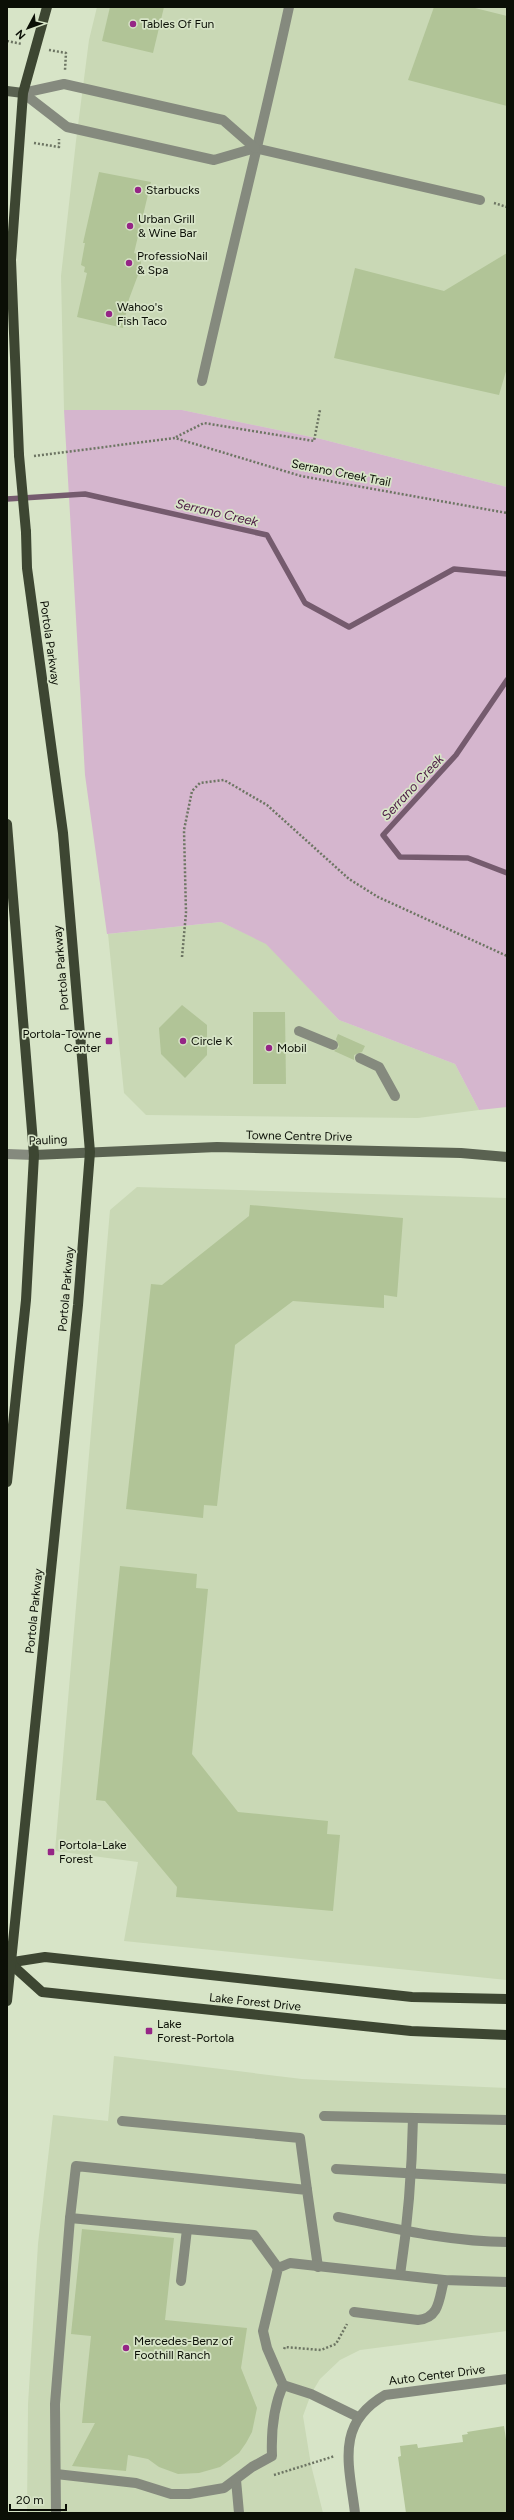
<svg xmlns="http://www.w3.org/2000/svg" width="514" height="2520" viewBox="0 0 514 2520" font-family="Figtree,sans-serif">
<rect width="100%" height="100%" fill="#d7e4c7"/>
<g fill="#c9d8b5">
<path d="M97 7H507V487L321 439 182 410H64L61 276 76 141 89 40Z"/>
<path d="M221 922 266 943 339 1020 455 1064 479 1110 418 1118 146 1115 124 1093 108 934Z"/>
<path d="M137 1187 507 1198V1980L124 1941 138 1862 55 1851 110 1210Z"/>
<path d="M114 2056 302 2079 507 2088V2331L360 2350 340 2360 320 2379 311 2394 303 2416 311 2465 323 2513H27L28 2404 38 2244 53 2115 108 2121Z"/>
</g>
<path fill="#d5b6ce" d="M64 410H182L321 439 507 487V1107L479 1110 455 1064 339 1020 266 944 221 922 107 934 85 775Z"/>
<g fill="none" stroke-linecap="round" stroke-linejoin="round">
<g stroke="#755b6e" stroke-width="5.5">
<path d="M7 499 85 494 267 535 305 603 349 627 454 569 507 574"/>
<path d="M507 680 456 755 383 835 400 857 468 858 507 873"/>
</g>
</g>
<g fill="#b1c497">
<path d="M110 7H164L153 53 102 41Z"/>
<path d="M434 7H471L507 16V106L408 80Z"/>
<path d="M99 172 151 182 134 253 141 255V267L129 299 123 328 77 317 87 273 84 272 85 267 81 265 85 243H83Z"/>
<path d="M507 253V368L499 395 334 358 355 268 444 291Z"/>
<path d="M182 1005 207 1025V1055L185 1078 161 1054 159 1028Z"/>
<path d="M253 1012H285L286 1084H253Z"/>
<path d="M338 1034 365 1046 362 1052 354 1055V1060L334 1051 339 1047 336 1039Z"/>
<path d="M250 1205 403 1218 397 1297 384 1295V1308L293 1301 235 1345 217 1506 204 1505 203 1518 126 1509 151 1284 162 1285 249 1216Z"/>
<path d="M120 1566 197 1574 196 1588 208 1589 192 1754 238 1812 328 1821 327 1834 340 1835 333 1911 176 1897 177 1887 105 1801 96 1800Z"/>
<path d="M82 2229 174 2238 165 2320 247 2328 241 2368 257 2408 252 2432 246 2443 239 2453 220 2467 199 2473 178 2474 159 2467 148 2459 128 2455 126 2471 72 2466 95 2423H82L91 2336 71 2334Z"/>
<path d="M504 2426 507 2446V2513H406L398 2457 401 2456 400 2446 417 2444 418 2448 463 2442 462 2435 468 2434 467 2432Z"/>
</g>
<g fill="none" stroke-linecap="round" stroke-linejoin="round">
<g stroke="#6d7563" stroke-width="2.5" stroke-dasharray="2 2" stroke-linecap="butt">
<path d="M7 41 22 44"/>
<path d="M49 50 66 53 65 70"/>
<path d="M34 143 59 147V139"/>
<path d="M494 203 507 207"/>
<path d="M176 437 204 423 314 441 320 410"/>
<path d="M34 456 175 438 301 476 507 513"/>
<path d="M182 957 186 913 184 830 192 791 200 783 224 780 267 805 349 879 378 897 507 956"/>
<path d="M284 2349 285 2347 321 2350 336 2344 347 2324"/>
<path d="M274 2475 335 2456"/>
</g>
<g stroke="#858a7e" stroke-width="10">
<path d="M255 148 480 200"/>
<path d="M202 381C230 256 262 132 289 7"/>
<path d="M299 1031 333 1045"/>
<path d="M360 1058 379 1067 395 1096"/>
<path d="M324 2116 507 2120"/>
<path d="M122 2121 300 2138 307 2190"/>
<path d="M336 2169 507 2179"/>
<path d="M338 2217C393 2228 450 2242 507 2242"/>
<path d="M187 2229 70 2218 76 2166 307 2190 318 2267"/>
<path d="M400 2275C408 2223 412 2171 413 2118"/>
<path d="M181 2281 187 2229 254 2235 278 2268"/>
<path d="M354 2312 418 2320C440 2318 439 2298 444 2280"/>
<path d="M283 2385 311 2394 358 2417"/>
<path d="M56 2474 136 2483 171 2494H189L224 2488 252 2467 272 2456C271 2431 273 2408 283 2385L267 2348 263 2331 278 2268 290 2263 444 2280 507 2282"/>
<path d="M236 2480 239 2513"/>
<path d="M56 2513 55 2404 70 2218"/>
</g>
<g stroke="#858a7e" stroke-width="10">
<path d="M23 93 67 127 214 160 255 148"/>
<path d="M23 93 64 84 223 120 255 148"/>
<path d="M7 1154 34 1155"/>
<path d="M355 2513C349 2464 335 2424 385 2395L507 2379"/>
</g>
<g stroke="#5a6251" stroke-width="10">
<path d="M7 91 23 93"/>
<path d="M34 1155 217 1147 461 1153 507 1157"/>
</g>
<g stroke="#3d4632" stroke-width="10">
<path d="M19 455 11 260 23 93 47 7"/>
<path d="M7 824 34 1155 26 1300 7 1482"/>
<path d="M7 1963 45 1957 412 1997 507 1999"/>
<path d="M11 1964 42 1992 411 2031 507 2035"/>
<path d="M7 2001 78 1305 90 1152 63 833 27 568 26 532"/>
</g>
<path stroke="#3d4632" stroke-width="10" d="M19 455 26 532"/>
</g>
<g fill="#952586" stroke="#d7e4c7" stroke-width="1.5">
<circle cx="133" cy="24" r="4"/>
<circle cx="138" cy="190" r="4"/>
<circle cx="130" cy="226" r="4"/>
<circle cx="129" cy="263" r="4"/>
<circle cx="109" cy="314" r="4"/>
<rect x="105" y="1037" width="8" height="8" rx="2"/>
<circle cx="183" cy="1041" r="4"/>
<circle cx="269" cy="1048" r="4"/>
<rect x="47" y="1848" width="8" height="8" rx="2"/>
<rect x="145" y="2027" width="8" height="8" rx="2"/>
<circle cx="126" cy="2348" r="4"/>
</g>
<g text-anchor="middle" stroke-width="3.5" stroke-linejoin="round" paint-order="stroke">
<g font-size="12" fill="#0b0f06" stroke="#d7e4c7" text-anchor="start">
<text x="141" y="28">Tables Of Fun</text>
<text x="146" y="194">Starbucks</text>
<text x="138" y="223">Urban Grill<tspan x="138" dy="14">&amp; Wine Bar</tspan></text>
<text x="137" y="260">ProfessioNail<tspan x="137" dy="14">&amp; Spa</tspan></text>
<text x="117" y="311">Wahoo's<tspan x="117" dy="14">Fish Taco</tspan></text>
<text x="101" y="1038" text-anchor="end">Portola-Towne<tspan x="101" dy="14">Center</tspan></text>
<text x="191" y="1045">Circle K</text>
<text x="277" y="1052">Mobil</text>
<text x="59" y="1849">Portola-Lake<tspan x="59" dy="14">Forest</tspan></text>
<text x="157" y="2028">Lake<tspan x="157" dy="14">Forest-Portola</tspan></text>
<text x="134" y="2345">Mercedes-Benz of<tspan x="134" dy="14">Foothill Ranch</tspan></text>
</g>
<g font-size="12" fill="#0b0f06" stroke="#d7e4c7">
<text transform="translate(341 473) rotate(11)" y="4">Serrano Creek Trail</text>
<text transform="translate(50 643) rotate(82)" y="4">Portola Parkway</text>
<text transform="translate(61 968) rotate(-95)" y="4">Portola Parkway</text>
<text transform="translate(299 1136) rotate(1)" y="4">Towne Centre Drive</text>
<text transform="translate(48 1140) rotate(-2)" y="4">Pauling</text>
<text transform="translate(66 1289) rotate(-85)" y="4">Portola Parkway</text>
<text transform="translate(34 1611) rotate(-84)" y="4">Portola Parkway</text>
<text transform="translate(255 2002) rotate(6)" y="4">Lake Forest Drive</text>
<text transform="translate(437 2375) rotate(-7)" y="4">Auto Center Drive</text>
</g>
<g font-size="13" font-style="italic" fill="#4b1943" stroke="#d7e4c7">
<text transform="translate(217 512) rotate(13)" y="5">Serrano Creek</text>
<text transform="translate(412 787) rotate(-47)" y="5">Serrano Creek</text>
</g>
</g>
<rect width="514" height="2520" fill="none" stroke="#0b0f06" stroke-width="16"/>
<g transform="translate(28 28) rotate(229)" stroke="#d7e4c7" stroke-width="3" paint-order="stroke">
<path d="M0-3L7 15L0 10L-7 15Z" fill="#0b0f06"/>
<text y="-6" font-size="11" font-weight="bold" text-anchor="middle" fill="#0b0f06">N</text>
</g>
<path d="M10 2504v6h56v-6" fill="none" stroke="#0b0f06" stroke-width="2"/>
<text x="16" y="2504" font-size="12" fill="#0b0f06" stroke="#d7e4c7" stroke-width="3" paint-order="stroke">20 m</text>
</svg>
